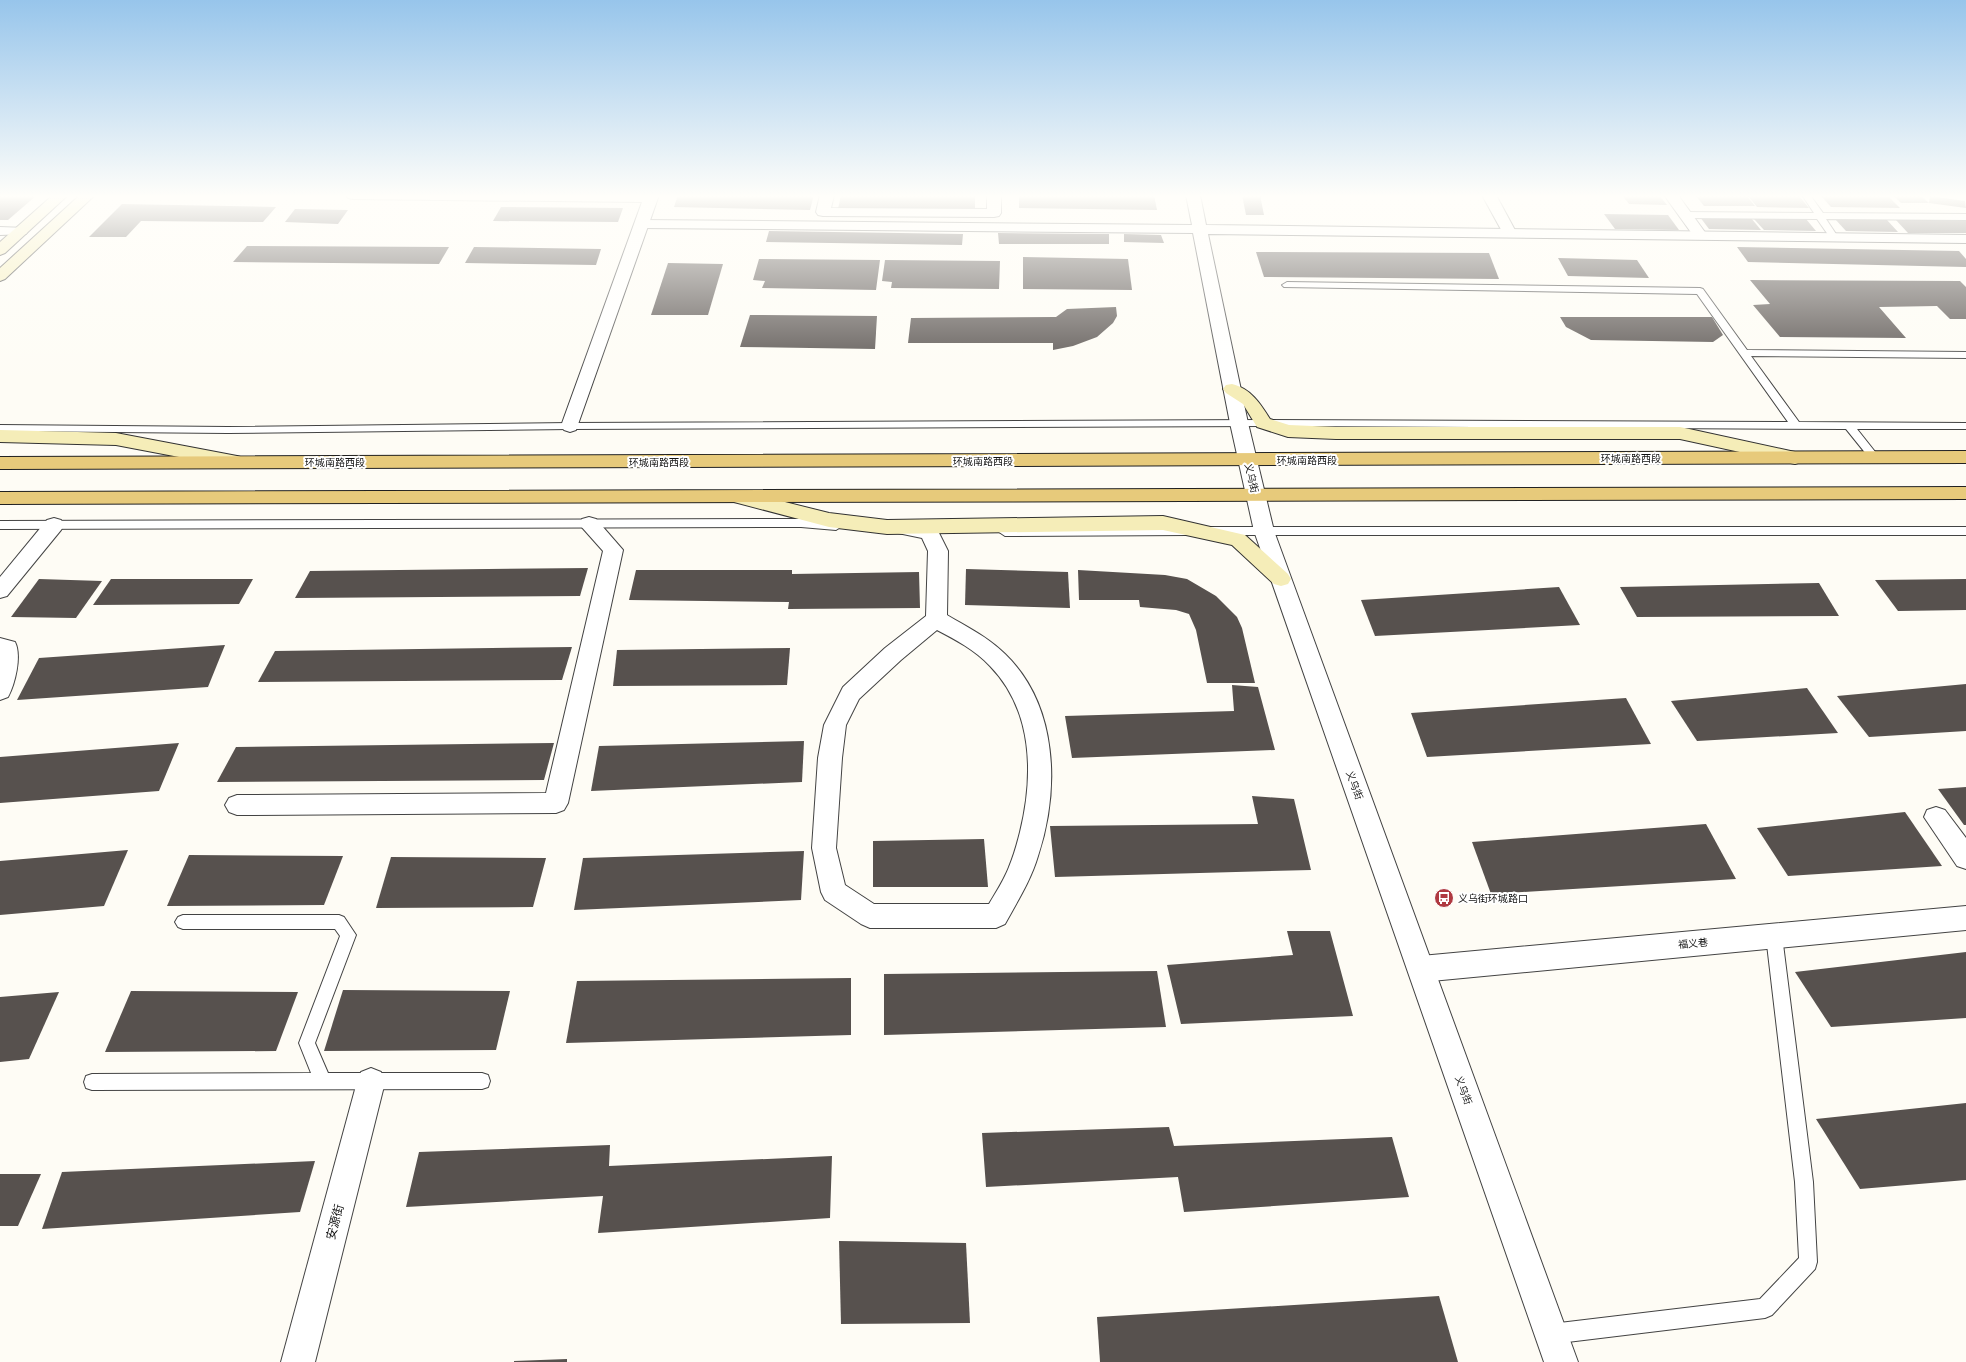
<svg xmlns="http://www.w3.org/2000/svg" width="1966" height="1362" viewBox="0 0 1966 1362" font-family="Bitter,'Noto Sans SC',serif">
<rect width="100%" height="100%" fill="#fefcf5"/>
<g fill="#57514e">
<path d="M3 195H37L8 220H0V197Z"/>
<path d="M678 195H814L810 210 674 207Z"/>
<path d="M841 195H975V210L838 209Z"/>
<path d="M1019 195H1154L1157 210 1019 208Z"/>
<path d="M1242 195H1260L1264 215H1246Z"/>
<path d="M1622 195H1659L1667 205 1629 204Z"/>
<path d="M1695 195H1746L1755 206H1704Z"/>
<path d="M1820 195 1889 197 1900 208 1831 207Z"/>
<path d="M1893 195H1920L1929 203H1901Z"/>
<path d="M1748 196H1799L1809 208 1757 207Z"/>
<path d="M1930 196 1965 201 1966 208 1929 203Z"/>
<path d="M122 204 276 207 263 222 141 221 126 237H89Z"/>
<path d="M501 207 623 208 618 222 493 221Z"/>
<path d="M295 209 348 210 338 224 285 222Z"/>
<path d="M1604 214 1668 215 1679 230 1615 229Z"/>
<path d="M1700 217 1751 218 1761 230 1709 229Z"/>
<path d="M1754 219H1806L1816 231 1764 230Z"/>
<path d="M1835 219 1887 220 1898 232 1846 231Z"/>
<path d="M1895 219 1966 221V233H1908Z"/>
<path d="M769 231 963 234 962 245 766 242Z"/>
<path d="M998 233 1109 234V244H999Z"/>
<path d="M1124 234 1161 235 1164 243 1124 242Z"/>
<path d="M247 246 449 247 439 264 233 262Z"/>
<path d="M474 247 601 249 596 265 465 263Z"/>
<path d="M1737 247 1959 251 1966 259V267L1748 262Z"/>
<path d="M1256 252 1489 253 1499 279 1264 277Z"/>
<path d="M1023 257 1128 259 1132 290 1023 289Z"/>
<path d="M1558 258 1637 260 1649 278 1568 276Z"/>
<path d="M759 259 880 260 876 290 762 288 765 281 753 280Z"/>
<path d="M885 260 1000 261 999 289 891 288 892 282 882 281Z"/>
<path d="M668 263 723 264 708 315H651Z"/>
<path d="M1750 280 1960 281 1966 287V319H1950L1937 306 1879 307 1906 338 1780 337 1753 305 1770 304Z"/>
<path d="M1116 307 1117 316 1113 323 1097 337 1073 346 1053 350V343H908L911 318 1056 317 1067 309Z"/>
<path d="M750 315 877 316 875 349 740 347Z"/>
<path d="M1560 317H1712L1723 335 1713 342 1591 340 1566 327Z"/>
<path d="M588 568 580 596 295 598 310 571Z"/>
<path d="M966 569 1068 572 1070 608 965 605Z"/>
<path d="M636 570H792V574L919 572 920 608 788 609 789 602 629 600Z"/>
<path d="M1078 570 1165 575 1187 579 1216 596 1237 617 1242 628 1255 683H1207L1196 630 1189 614 1176 610 1140 607 1139 600H1079Z"/>
<path d="M39 579 102 581 76 618 11 617Z"/>
<path d="M111 579H253L239 604 93 605Z"/>
<path d="M1966 579V610L1898 611 1875 580Z"/>
<path d="M1819 583 1839 616 1637 617 1620 587Z"/>
<path d="M1559 587 1580 625 1375 636 1361 600Z"/>
<path d="M225 645 208 687 17 700 39 658Z"/>
<path d="M572 647 562 680 258 682 275 651Z"/>
<path d="M790 648 787 685 613 686 617 650Z"/>
<path d="M1966 684V731L1869 737 1837 696Z"/>
<path d="M1232 685 1258 687 1275 750 1072 758 1065 716 1234 711Z"/>
<path d="M1807 688 1838 733 1697 741 1671 701Z"/>
<path d="M1626 698 1651 744 1427 757 1411 713Z"/>
<path d="M804 741 802 782 591 791 599 746Z"/>
<path d="M179 743 159 791 0 803V757Z"/>
<path d="M554 743 544 780 217 782 236 747Z"/>
<path d="M1966 787V825H1964L1938 789Z"/>
<path d="M1252 796 1294 799 1311 870 1055 877 1050 826 1258 824Z"/>
<path d="M1905 812 1942 866 1788 876 1757 828Z"/>
<path d="M1706 824 1736 879 1491 894 1472 842Z"/>
<path d="M984 839 988 887H873V841Z"/>
<path d="M128 850 104 906 0 915V861Z"/>
<path d="M804 851 801 900 574 910 583 858Z"/>
<path d="M189 855 343 856 324 905 167 906Z"/>
<path d="M391 857 546 858 533 907 376 908Z"/>
<path d="M1287 931H1330L1353 1016 1181 1024 1167 965 1293 955Z"/>
<path d="M1966 952V1018L1831 1027 1795 972Z"/>
<path d="M1157 971 1166 1027 884 1035V974Z"/>
<path d="M851 978V1035L566 1043 577 981Z"/>
<path d="M343 990 510 991 496 1050 324 1051Z"/>
<path d="M131 991 298 992 276 1051 105 1052Z"/>
<path d="M59 992 29 1059 0 1062V997Z"/>
<path d="M1966 1103V1180L1860 1189 1816 1119Z"/>
<path d="M1169 1127 1174 1146 1392 1137 1409 1197 1184 1212 1178 1177 986 1187 982 1133Z"/>
<path d="M610 1145 609 1166 832 1156 830 1218 598 1233 603 1196 406 1207 419 1152Z"/>
<path d="M315 1161 300 1212 42 1229 62 1172Z"/>
<path d="M0 1174H41L18 1226H0Z"/>
<path d="M839 1241 966 1243 970 1323 841 1324Z"/>
<path d="M1439 1296 1458 1362H1100L1097 1317Z"/>
<path d="M567 1359V1362H514V1361Z"/>
</g>
<g fill="none" stroke-linecap="round" stroke-linejoin="round">
<defs>
<g id="service">
<path d="M1802 195H1810L1823 213 1966 214V220L1826 219 1838 237 1834 240 1831 239 1817 219 1684 218 1680 215 1684 212 1814 213Z"/>
<path d="M1287 282 1700 288 1703 289 1747 350 1966 352V358L1751 356 1799 422 1966 423V429H1857L1880 458 1875 462 1871 460 1846 429 1263 426 570 429 228 433 0 431V425L228 427 570 423 1263 420 1788 422 1697 294 1284 287 1282 285Z"/>
<path d="M801 519 836 522 842 526 836 530 801 527 0 529V521Z"/>
<path d="M1188 527 1194 531 1188 535 1005 536 999 532 1005 528Z"/>
<path d="M1211 527H1966V535H1211L1205 531Z"/>
<path d="M183 915H339L344 917 356 935 315 1043 328 1073H482L488 1075 490 1081 488 1087 482 1089 92 1090 86 1088 84 1082 86 1076 92 1074 311 1073 299 1043 340 936 335 929H183L178 927 175 922 178 917Z"/>
<path d="M1774 929 1779 931 1782 936 1813 1182 1817 1262 1815 1269 1772 1315 1765 1318 1551 1344 1544 1341 1541 1334 1544 1327 1551 1324 1760 1299 1799 1258 1795 1182 1766 936 1769 931Z"/>
</g>
<g id="minor">
<path d="M346 195H659L576 430 570 432 564 430 561 426 642 202 353 199 348 198Z"/>
<path d="M820 195H834L831 208 987 209V195H1001V213L999 216 994 217 823 216 818 215 816 212Z"/>
<path d="M1482 195H1496L1516 232 1514 235H1504Z"/>
<path d="M1664 195H1678L1707 235 1705 238H1695Z"/>
<path d="M0 227 26 228 28 231 26 234 0 235Z"/>
<path d="M589 517 596 519 623 550 568 803 564 810 556 813 237 815 229 812 225 805 229 798 237 795 546 793 603 551 579 524 582 519Z"/>
<path d="M54 518 61 520 64 525 61 530 7 596 0 598V577L47 520Z"/>
<path d="M900 520 936 527 948 551 947 615C967 627 988 637 1005 654 1058 705 1060 789 1038 856 1031 880 1017 902 1005 924L996 928H870L861 924 825 900 821 892 812 848 818 758 824 725 843 687 885 648 926 616 928 551 922 538 893 532 890 527 893 522ZM937 630C956 640 975 650 990 666 1033 710 1034 775 1020 832 1017 844 1014 855 1009 867 1004 880 996 892 989 904H874L845 885 836 848 842 758 846 725 859 699 901 660Z"/>
<path d="M0 638 15 642C22 656 15 684 8 697L0 700Z"/>
<path d="M1936 807 1945 810 1966 838V869L1957 866 1924 817 1927 810Z"/>
<path d="M1966 906V930L1421 982 1412 978 1408 969 1412 960 1421 956Z"/>
</g>
<g id="tertiary">
<path d="M1186 195H1200L1206 225 1966 235V243L1208 234 1248 423 1274 531 1578 1362H1544L1254 531 1230 423 1193 233 642 228 637 227 635 224 637 221 642 220 1192 225Z"/>
<path d="M371 1068 381 1072 385 1082 315 1362H281L357 1082 361 1072Z"/>
</g>
<g id="secondary">
<path d="M53 195H68L5 253 0 255V242Z"/>
<path d="M80 195H95L5 279 0 281V268Z"/>
<path d="M1232 384C1251 389 1260 403 1270 419L1289 425 1336 427H1680L1795 452 1801 454 1804 458 1801 462 1795 464 1680 439H1336L1288 437 1257 427 1243 404 1226 393 1223 389 1226 385Z"/>
<path d="M0 430 116 433 237 456 244 458 246 462 244 466 237 468 116 445 0 442Z"/>
<path d="M741 491 829 513 887 520 1163 516 1245 535 1288 574 1291 579 1288 584 1281 586 1274 584 1232 545 1163 530 887 534 829 527 734 502 731 497 734 492Z"/>
</g>
<g id="primary">
<path d="M1966 451V463L0 469V457Z"/>
<path d="M1966 487V499L0 504V492Z"/>
</g>
</defs>
<use href="#service" stroke="#434343" stroke-width="2"/>
<use href="#minor" stroke="#434343" stroke-width="2"/>
<use href="#tertiary" stroke="#434343" stroke-width="2"/>
<use href="#secondary" stroke="#323232" stroke-width="2"/>
<use href="#primary" stroke="#212121" stroke-width="2"/>
<use href="#service" fill="#fff" fill-rule="evenodd"/>
<use href="#minor" fill="#fff" fill-rule="evenodd"/>
<use href="#tertiary" fill="#fff" fill-rule="evenodd"/>
<use href="#secondary" fill="#f5edb8" fill-rule="evenodd"/>
<use href="#primary" fill="#e7ca7b" fill-rule="evenodd"/>
</g>
<linearGradient id="sky" x2="0" y2="1"><stop stop-color="#97c5eb"/><stop offset="0.51" stop-color="#fffefa"/><stop offset="1" stop-color="#fffefa" stop-opacity="0"/></linearGradient>
<rect width="1966" height="385" fill="url(#sky)"/>
<defs>
<symbol id="bus-disc" viewBox="-11 -11 22 22"><circle r="9.5" fill="#af3941" stroke="#fff"/><path d="M-5-6H5V4H4V6H2V4H-2V6H-4V4H-5ZM-3.5-4V0h7V-4ZM-3.5 1.2v1.5H-2V1.2ZM2 1.2v1.5H3.5V1.2Z" fill="#fff"/></symbol>
</defs>
<g fill-rule="evenodd">
<use href="#bus-disc" x="1433" y="887" width="22" height="22"/>
</g>
<g text-anchor="middle" stroke-width="4" stroke-linejoin="round" paint-order="stroke">
<g font-size="10" fill="#101010" stroke="#fff">
<text x="1631" y="462">环城南路西段</text>
<text x="1307" y="464">环城南路西段</text>
<text x="983" y="465">环城南路西段</text>
<text x="335" y="466">环城南路西段</text>
<text x="659" y="466">环城南路西段</text>
<text transform="translate(1252 478) rotate(77)" y="4">义乌街</text>
<text transform="translate(1355 785) rotate(70)" y="4">义乌街</text>
<text transform="translate(1693 943) rotate(-5)" y="4">福义巷</text>
<text transform="translate(1464 1090) rotate(70)" y="4">义乌街</text>
</g>
<g font-size="10" fill="#101010" stroke="#fff" text-anchor="start">
<text x="1458" y="902">义乌街环城路口</text>
</g>
<g font-size="12" fill="#101010" stroke="#fff">
<text transform="translate(335 1222) rotate(-75)" y="4">安源街</text>
</g>
</g>
</svg>
